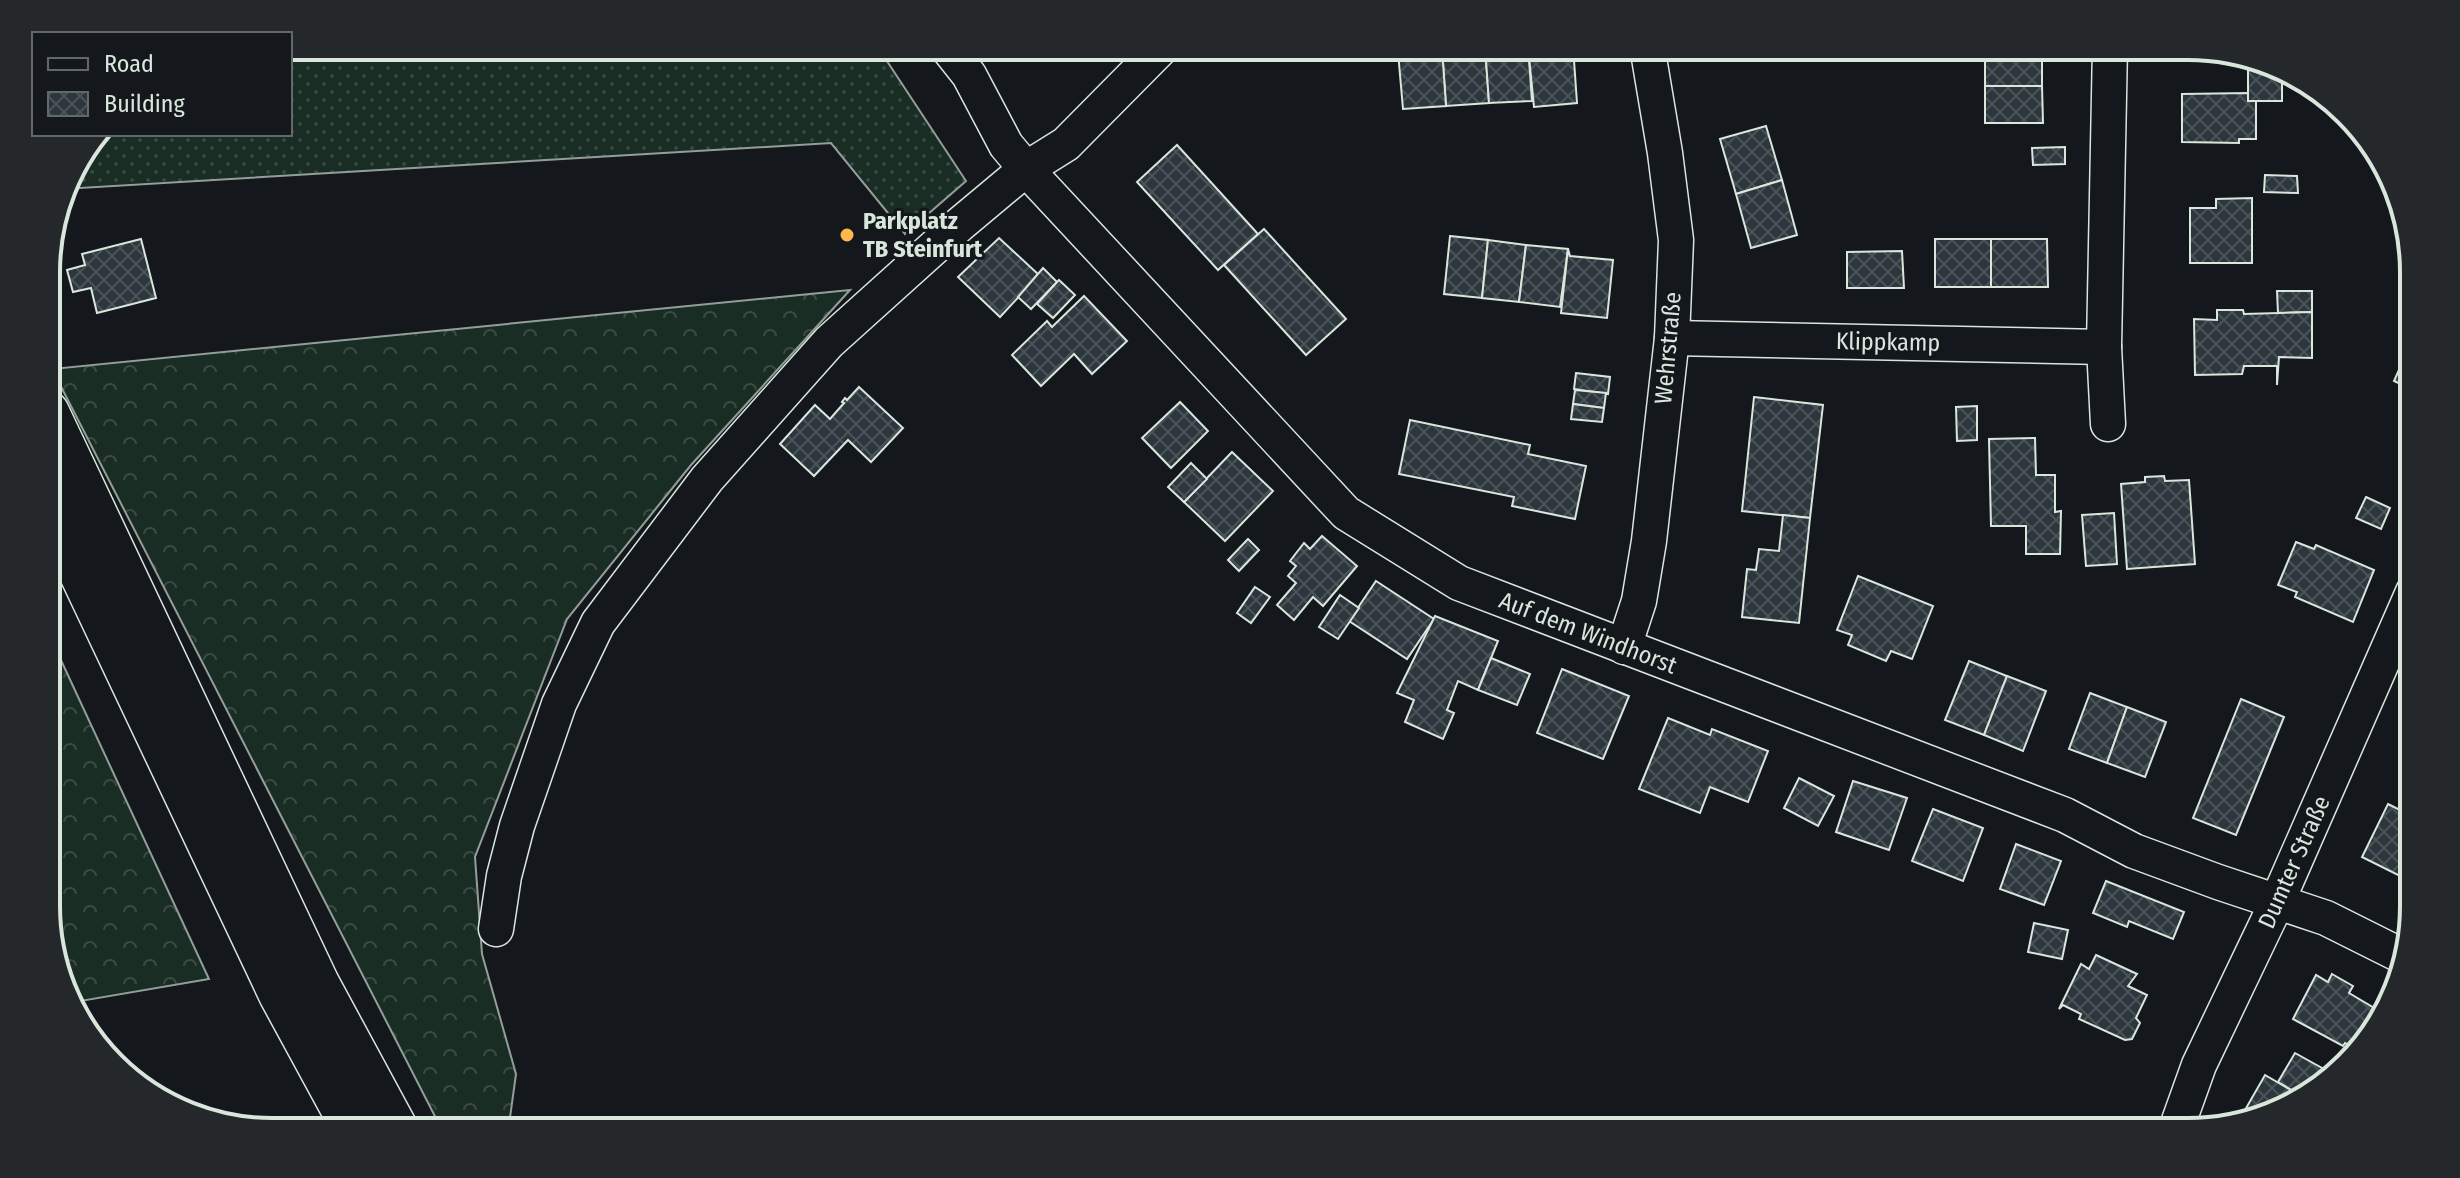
<svg xmlns="http://www.w3.org/2000/svg" width="2460" height="1178" viewBox="0 0 2460 1178" font-family="'Fira Sans Condensed',sans-serif">
<defs>
<pattern id="grass-dots" width="8" height="8" patternUnits="userSpaceOnUse" patternTransform="scale(2)"><rect width="8" height="8" fill="#1a2d24"/><path d="M2 2h.1M6 6h.1" fill="none" stroke="#3b4b43" stroke-width="1.8" stroke-linecap="round"/></pattern>
<pattern id="forest-crowns" width="20" height="18" patternUnits="userSpaceOnUse" patternTransform="scale(2)"><rect width="20" height="18" fill="#1a2d24"/><path d="M2 6a3 3 0 1 1 6 0M12 15a3 3 0 1 1 6 0" fill="none" stroke="#3b4b43"/></pattern>
<pattern id="building-cross-hatch" width="8" height="8" patternUnits="userSpaceOnUse" patternTransform="scale(2)"><rect width="8" height="8" fill="#2c363c"/><path d="M0 0l8 8M0 8l8-8" fill="none" stroke="#4a5358"/></pattern>
</defs>
<rect width="100%" height="100%" fill="#14181c"/>
<path fill="url(#grass-dots)" stroke="#939e99" stroke-width="2" d="M290 46H877L966 181 905 234 831 143 64 189 69 172 98 134H290Z"/>
<g fill="url(#forest-crowns)" stroke="#939e99" stroke-width="2">
<path d="M850 290 691 465 567 619 475 857 482 954 516 1074 508 1132H443L52 369Z"/>
<path d="M47 630 209 979 75 1002 48 936Z"/>
</g>
<g fill="url(#building-cross-hatch)" stroke="#d8e6dc" stroke-width="2">
<path d="M1103 46H1121L1112 55Z"/>
<path d="M1485 46 1489 103 1446 106 1442 48Z"/>
<path d="M1485 46H1528L1532 101 1489 103Z"/>
<path d="M1528 46 1531 48 1573 46 1577 103 1534 107Z"/>
<path d="M1985 46H2042V50L1985 51Z"/>
<path d="M1442 48 1446 106 1403 109 1398 52Z"/>
<path d="M2042 50V86H1985V51Z"/>
<path d="M2248 60 2275 63 2282 69V101H2248Z"/>
<path d="M1985 86H2042L2043 123H1985Z"/>
<path d="M2248 93V101H2256V139H2239V143L2182 142V94Z"/>
<path d="M1766 126 1782 180 1736 194 1720 139Z"/>
<path d="M1177 145 1258 234 1218 270 1137 182Z"/>
<path d="M2065 147V164L2033 165 2032 148Z"/>
<path d="M2265 175 2297 176 2298 193 2264 192Z"/>
<path d="M1782 180 1797 235 1751 248 1736 194Z"/>
<path d="M2252 198V263H2190V208H2216V199Z"/>
<path d="M1264 229 1346 319 1306 355 1224 265Z"/>
<path d="M1450 236 1488 240 1482 298 1444 294Z"/>
<path d="M999 238 1039 275 1000 317 958 277Z"/>
<path d="M141 239 156 298 97 313 91 288 73 292 67 270 85 265 82 254Z"/>
<rect x="1935" y="239" width="56" height="48"/>
<path d="M1991 239H2047L2048 287H1991Z"/>
<path d="M1488 240 1526 245 1519 302 1482 298Z"/>
<path d="M1526 245 1568 249 1560 307 1519 302Z"/>
<path d="M1568 249 1570 256 1613 260 1607 318 1561 313Z"/>
<path d="M1902 251 1904 288H1847V252Z"/>
<path d="M1043 268 1057 282 1031 309 1018 297Z"/>
<path d="M1059 280 1075 295 1053 318 1037 304Z"/>
<path d="M2277 291H2312V312L2278 313Z"/>
<path d="M1084 296 1127 341 1092 374 1074 354 1041 386 1012 355 1047 321 1052 327Z"/>
<path d="M2217 310H2243L2244 314 2312 312V358L2279 357 2277 385V366H2244L2242 374 2195 375 2194 319 2217 320Z"/>
<path d="M2412 341 2413 390 2394 381Z"/>
<path d="M1576 373 1610 377 1608 394 1574 389Z"/>
<path d="M859 387 903 428 871 462 848 440 814 476 780 444 815 405 830 419 844 403 842 402 845 398 847 400Z"/>
<path d="M1575 390 1606 393 1604 408 1573 404Z"/>
<path d="M1754 397 1823 405 1810 518 1742 511Z"/>
<path d="M1180 402 1208 431 1171 468 1142 438Z"/>
<path d="M1573 404 1604 408 1602 422 1571 419Z"/>
<path d="M1977 406V440L1957 441 1956 407Z"/>
<path d="M1410 420 1530 445 1528 454 1586 466 1575 519 1512 506 1514 497 1399 474Z"/>
<path d="M2035 438 2036 475H2055V512L2061 511 2060 554H2026V526H1991L1989 439Z"/>
<path d="M1232 452 1273 491 1225 541 1184 502Z"/>
<path d="M1191 463 1207 479 1184 502 1168 487Z"/>
<path d="M2164 476 2165 481 2189 480 2195 564 2127 569 2121 484 2145 482V477Z"/>
<path d="M2366 497 2390 508 2381 529 2356 518Z"/>
<path d="M2114 513 2117 564 2086 566 2082 515Z"/>
<path d="M1783 515 1810 518 1799 623 1742 617 1747 569 1756 570 1759 549 1779 551Z"/>
<path d="M1322 536 1357 566 1323 606 1313 597 1294 620 1277 605 1296 583 1288 576 1296 566 1290 561 1304 543 1310 549Z"/>
<path d="M1248 539 1259 550 1239 571 1228 560Z"/>
<path d="M2296 542 2314 549 2316 545 2374 570 2353 622 2295 597 2297 592 2278 585Z"/>
<path d="M1858 576 1933 606 1912 659 1891 651 1886 661 1848 645 1852 635 1837 630Z"/>
<path d="M1376 581 1434 619 1407 659 1349 621Z"/>
<path d="M1255 587 1270 597 1251 623 1237 613Z"/>
<path d="M1340 595 1359 608 1338 639 1319 627Z"/>
<path d="M1435 616 1498 641 1478 690 1458 681 1447 710 1454 713 1443 739 1405 722 1414 700 1397 693Z"/>
<path d="M1491 658 1530 674 1517 705 1478 690Z"/>
<path d="M1969 661 2007 676 1984 735 1945 720Z"/>
<path d="M1562 669 1629 696 1603 759 1537 733Z"/>
<path d="M2007 676 2046 691 2023 751 1984 735Z"/>
<path d="M2090 693 2127 707 2107 763 2069 749Z"/>
<path d="M2241 699 2284 717 2236 835 2193 818Z"/>
<path d="M2127 707 2166 722 2145 777 2107 763Z"/>
<path d="M1668 718 1710 735 1712 729 1768 751 1748 802 1710 787 1700 813 1639 789Z"/>
<path d="M1799 778 1834 796 1818 826 1784 808Z"/>
<path d="M1853 781 1907 798 1889 850 1836 832Z"/>
<path d="M2388 804 2414 817V858L2404 878 2362 857Z"/>
<path d="M1933 809 1983 828 1963 881 1912 861Z"/>
<path d="M2016 844 2061 861 2044 905 2000 889Z"/>
<path d="M2106 881 2184 912 2173 939 2129 921 2127 927 2093 913Z"/>
<path d="M2034 923 2068 930 2062 959 2028 952Z"/>
<path d="M2096 955 2137 974 2128 986 2147 995 2136 1018 2140 1023 2132 1039 2125 1040 2079 1019 2081 1014 2063 1005 2059 1009 2081 964 2089 969Z"/>
<path d="M2332 974 2353 986 2349 993 2381 1012 2353 1047 2345 1043 2343 1046 2293 1019 2316 975 2328 982Z"/>
<path d="M2295 1053 2331 1073 2314 1094 2303 1097 2278 1082Z"/>
<path d="M2265 1075 2303 1097 2243 1118 2241 1117Z"/>
</g>
<g fill="none" stroke-linecap="round" stroke-linejoin="round">
<defs>
<g id="minor">
<path d="M946 46 969 75 1006 145 1026 169 1346 513 1459 583 2065 815 2134 851 2218 882 2326 918 2404 957"/>
<path d="M1672 338 2104 347"/>
<path d="M2108 424 2104 347 2110 46"/>
<path d="M1624 647 1639 601 1649 541 1672 338 1676 240 1665 153 1647 46"/>
<path d="M496 929 504 876 517 826 559 704 598 623 707 479 829 342 959 225 1026 169 1066 144 1163 46"/>
<path d="M2175 1132 2199 1065 2277 902 2413 592"/>
</g>
<g id="trunk">
<path d="M47 413 317 984 397 1132"/>
<path d="M47 500 281 994 356 1132"/>
</g>
</defs>
<use href="#minor" stroke="#d8e6dc" stroke-width="37"/>
<use href="#trunk" stroke="#d8e6dc" stroke-width="47"/>
<use href="#minor" stroke="#14181c" stroke-width="34"/>
<use href="#trunk" stroke="#14181c" stroke-width="44"/>
</g>
<circle fill="#ffb74d" stroke="#14181c" stroke-width="3" cx="847" cy="235" r="8"/>
<g text-anchor="middle" stroke-width="6" stroke-linejoin="round" paint-order="stroke">
<g font-size="24" font-weight="bold" fill="#d8e6dc" stroke="#14181c" text-anchor="start">
<text x="863" y="229">Parkplatz<tspan x="863" dy="28">TB Steinfurt</tspan></text>
</g>
<g font-size="24" fill="#d8e6dc" stroke="#14181c">
<text transform="translate(1888 342) rotate(1)" y="8">Klippkamp</text>
<text transform="translate(1668 348) rotate(-85)" y="8">Wehrstraße</text>
<text transform="translate(1588 633) rotate(21)" y="8">Auf dem Windhorst</text>
<text transform="translate(2294 862) rotate(-66)" y="8">Dumter Straße</text>
</g>
</g>
<path d="M0 0H2460V1178H0ZM272 60H2188A212 212 0 0 1 2400 272V906A212 212 0 0 1 2188 1118H272A212 212 0 0 1 60 906V272A212 212 0 0 1 272 60Z" fill="#24282b" fill-rule="evenodd"/>
<path fill="none" stroke="#d8e6dc" stroke-width="4" d="M272 60H2188A212 212 0 0 1 2400 272V906A212 212 0 0 1 2188 1118H272A212 212 0 0 1 60 906V272A212 212 0 0 1 272 60Z"/>
<rect x="32" y="32" width="260" height="104" fill="#14181c" stroke="#626a69" stroke-width="2"/>
<rect x="48" y="58" width="40" height="12" fill="#14181c" stroke="#626a69" stroke-width="2"/>
<text x="104" y="72" font-size="24" fill="#d8e6dc">Road</text>
<rect x="48" y="92" width="40" height="24" fill="url(#building-cross-hatch)" stroke="#626a69" stroke-width="2"/>
<text x="104" y="112" font-size="24" fill="#d8e6dc">Building</text>
</svg>
